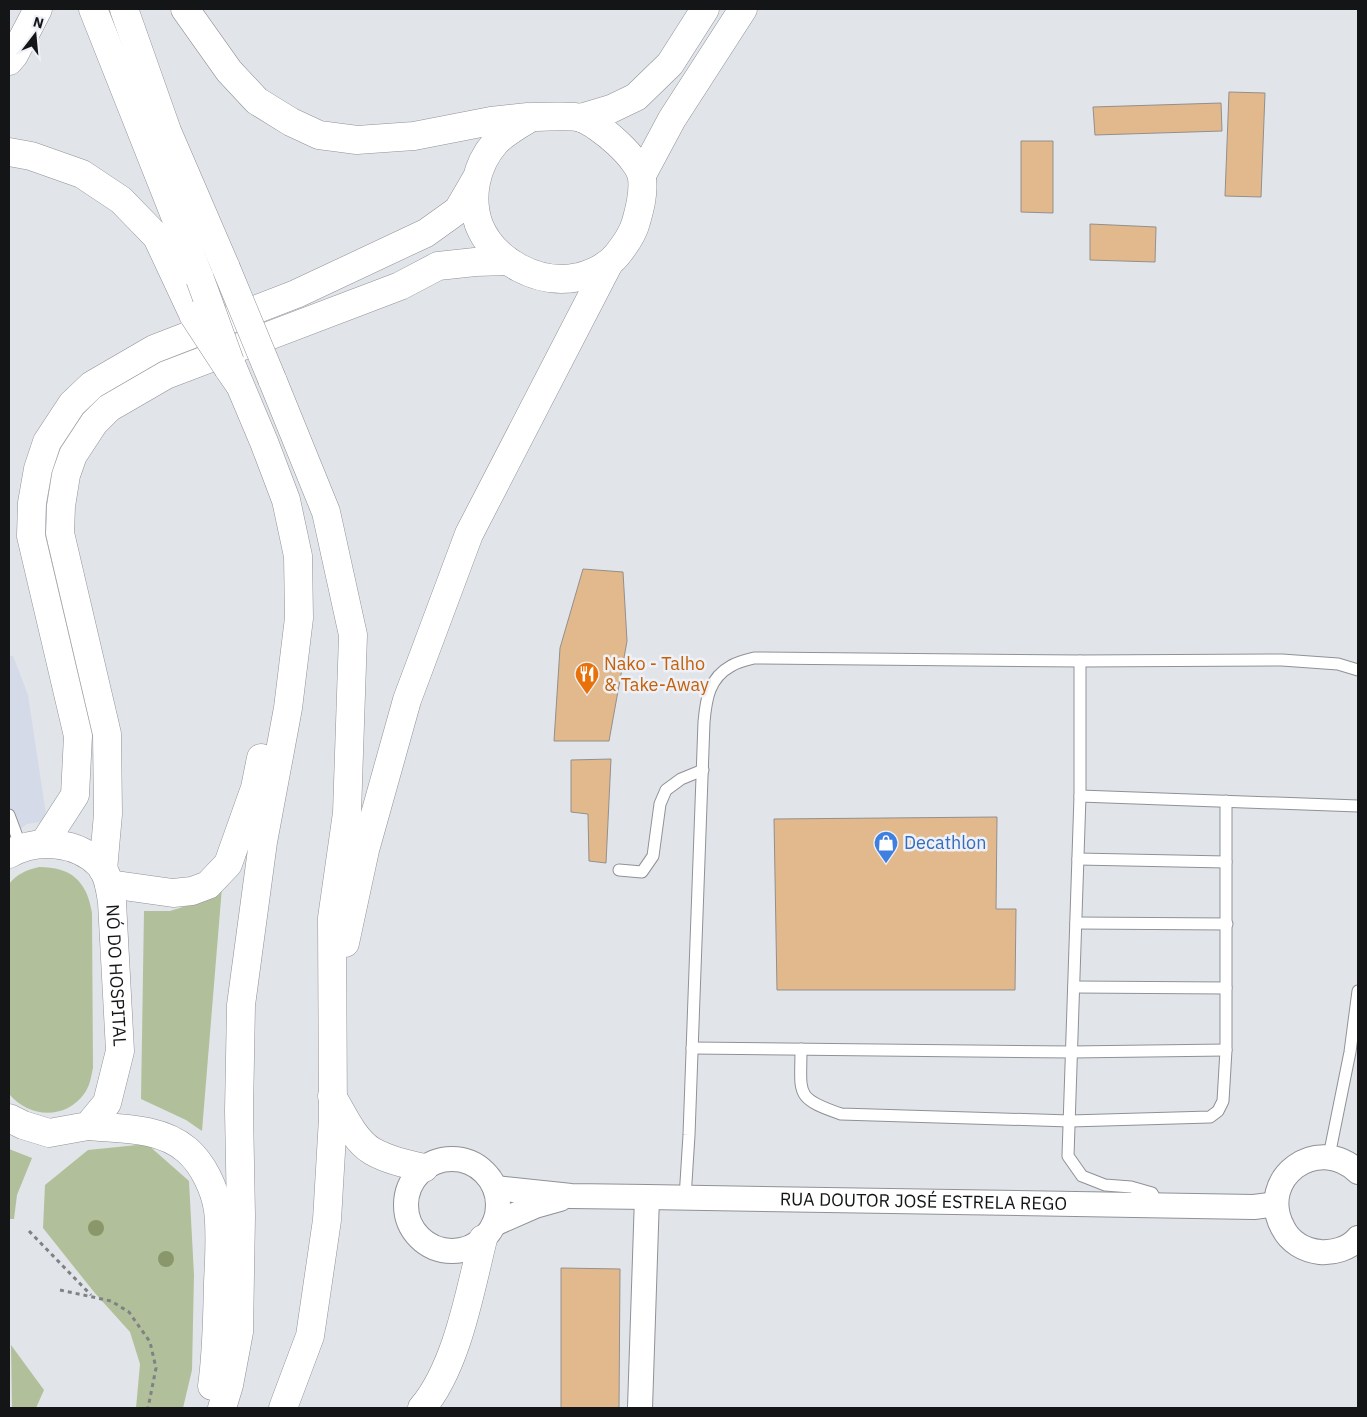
<svg xmlns="http://www.w3.org/2000/svg" width="1367" height="1417" viewBox="0 0 1367 1417" font-family="'IBM Plex Sans',sans-serif">
<rect width="100%" height="100%" fill="#e1e4e9"/>
<path fill="#d4dae7" d="M9 656H13L28 695 47 821 27 824 9 837Z"/>
<g fill="#b1c09a">
<path d="M39 867C71 867 87 881 92 913L93 1068C91 1077 90 1086 84 1094 65 1120 29 1118 9 1094V884C17 874 26 870 39 867Z"/>
<path d="M222 887 202 1131 186 1120 141 1099 144 911H170L205 900Z"/>
<path d="M147 1144 189 1181 194 1275 192 1370 183 1408H136L140 1364 130 1332 94 1292 43 1228 45 1185 88 1150Z"/>
<path d="M9 1149 32 1158 17 1195 14 1219H9Z"/>
<path d="M11 1345 44 1390 36 1408H12Z"/>
</g>
<g fill="#e2b98d" stroke="#948f8b">
<path d="M1229 92 1265 93 1261 197 1225 196Z"/>
<path d="M1221 103 1222 131 1095 135 1093 107Z"/>
<path d="M1021 141H1053V213L1021 212Z"/>
<path d="M1090 224 1156 227 1155 262 1090 260Z"/>
<path d="M583 569 623 572 627 641 609 741H554L560 648Z"/>
<path d="M611 759 606 863 589 861 588 814 571 812V760Z"/>
<path d="M997 817 996 909H1016L1015 990H777L774 819Z"/>
<path d="M561 1268 620 1269 619 1408H561Z"/>
</g>
<g fill="none" stroke-linecap="round" stroke-linejoin="round">
<defs>
<g id="lane">
<path d="M1080 661V796L1068 1156 1082 1176 1105 1185 1131 1187 1152 1193 1159 1205"/>
<path d="M1080 796 1358 806"/>
<path d="M9 815 21 847"/>
<path d="M1078 859 1226 862"/>
<path d="M619 870 642 872 653 856 660 804 666 790 681 779 703 770"/>
<path d="M1076 923 1227 924"/>
<path d="M1074 987 1226 988"/>
<path d="M692 1048 1071 1052 1226 1050"/>
<path d="M801 1049C801 1094 794 1098 841 1114L1070 1121 1210 1117 1218 1111 1223 1101 1226 1050V801"/>
<path d="M1329 1156 1350 1052 1358 991"/>
<path d="M685 1198 689 1135 704 722C706 699 709 678 731 666 737 662 746 660 754 658L1080 661 1282 660 1338 664 1358 670"/>
</g>
<g id="street">
<circle cx="452" cy="1205" r="46"/>
<path d="M1358 1172C1318 1133 1256 1178 1283 1228 1290 1242 1304 1250 1320 1252 1333 1253 1349 1249 1358 1238"/>
<path id="s1" d="M495 1188 571 1196 647 1197 1254 1207 1276 1204"/>
<path d="M494 1224 535 1206 560 1199"/>
<path d="M640 1408 647 1197"/>
</g>
<g id="secondary">
<path d="M93 9 200 279"/>
<path d="M124 9 167 131 226 268"/>
<path d="M185 9 229 71 257 101 291 122 319 135 357 140 414 136 491 121 528 117"/>
<path d="M532 117C543 117 573 115 581 118 599 124 640 159 642 178 644 193 640 208 636 222 633 234 625 245 617 255 607 267 594 273 579 277 540 286 494 262 479 225 469 197 476 165 495 143 505 132 520 124 532 117Z"/>
<path d="M272 379 326 512 353 635 347 813 332 918 333 1118 327 1220 310 1336 283 1408"/>
<path d="M44 843 75 795 78 736 31 536 32 503 38 469 47 442 72 404 92 385 154 349 296 294 426 233 458 210 476 179"/>
<path id="s2" d="M9 854C37 838 77 841 100 865 109 875 110 890 112 902L120 1051 107 1103 88 1126 49 1133 23 1125 9 1118"/>
<path d="M103 870 108 814 107 734 60 533 61 506 66 475 73 455 94 423 109 408 166 375 400 286 438 266 475 262 508 261"/>
<path d="M109 884 173 893 192 891 208 885 228 864 255 788 261 758"/>
<path d="M345 943 365 850 407 700 469 534 608 265"/>
<path d="M332 1096C343 1114 353 1139 372 1151 388 1160 406 1164 424 1168"/>
<path d="M88 1126C121 1129 160 1127 187 1150 203 1164 215 1189 218 1210 221 1234 219 1259 218 1283 217 1317 217 1352 212 1386"/>
<path d="M222 1408 229 1385 239 1332 241 1216 239 1111 241 1005 263 842 288 708 299 618 298 556 286 500 264 442 232 366"/>
<path d="M422 1408C457 1367 470 1291 483 1239"/>
</g>
<g id="highway">
<path d="M9 61 14 55 38 9"/>
<path d="M581 118 611 109 636 97 670 64 705 9"/>
<path d="M9 152 31 156 82 174 121 200 157 237 194 316"/>
<path d="M642 175 672 119 743 9"/>
<path d="M228 368 239 384"/>
</g>
</defs>
<use href="#lane" stroke="#8f9196" stroke-width="13"/>
<use href="#street" stroke="#8f9196" stroke-width="26"/>
<use href="#secondary" stroke="#8f9196" stroke-width="29"/>
<use href="#highway" stroke="#8f9196" stroke-width="29"/>
<g stroke="#7f8185" stroke-width="3" stroke-dasharray="4 4" stroke-linecap="butt">
<path d="M29 1231 91 1295"/>
<path d="M60 1290 111 1301 129 1312 150 1342 156 1368 148 1408"/>
</g>
<use href="#lane" stroke="#fff" stroke-width="11"/>
<use href="#street" stroke="#fff" stroke-width="24"/>
<use href="#secondary" stroke="#fff" stroke-width="28"/>
<use href="#highway" stroke="#fff" stroke-width="28"/>
<defs>
<g id="secondary-bridge">
<path d="M226 268 272 379"/>
<path d="M200 279 230 362"/>
</g>
<path id="highway-bridge" d="M194 316 228 368"/>
</defs>
<use href="#secondary-bridge" stroke="#8f9196" stroke-width="29" stroke-linecap="butt"/>
<use href="#highway-bridge" stroke="#8f9196" stroke-width="29" stroke-linecap="butt"/>
<use href="#secondary-bridge" stroke="#fff" stroke-width="28"/>
<use href="#highway-bridge" stroke="#fff" stroke-width="28"/>
</g>
<g fill="#8a976b">
<circle cx="96" cy="1228" r="8"/>
<circle cx="166" cy="1259" r="8"/>
</g>
<defs>
<symbol id="restaurant-pin" viewBox="-11 -11 22 30"><path d="M0 17L-7.5 6A9.5 9.5 0 1 1 7.5 6Z" fill="#e8710a" stroke="#eef1f7"/><path d="M-5-6h1v4h1v-4h1v4h1v-4h1v5L-1.5 .5V6h-2V.5L-5-1ZM5-6V6H3V1.5H1.5Q1.5-4 5-6Z" fill="#fff"/></symbol>
<symbol id="shop-pin" viewBox="-11 -11 22 30"><path d="M0 17L-7.5 6A9.5 9.5 0 1 1 7.5 6Z" fill="#3f7fe0" stroke="#eef1f7"/><path d="M-5-2.5h2.3a2.7 3.5 0 0 1 5.4 0H5L5.5 6h-11ZM-1.5-2.5h3a1.5 2.3 0 0 0-3 0Z" fill="#fff"/></symbol>
</defs>
<g fill-rule="evenodd">
<use href="#restaurant-pin" x="573" y="660" width="28" height="38"/>
<use href="#shop-pin" x="872" y="829" width="28" height="38"/>
</g>
<g text-anchor="middle" stroke-width="5" stroke-linejoin="round" paint-order="stroke">
<g font-size="18" fill="#c56008" stroke="#eef1f7" text-anchor="start">
<text x="604" y="670">Nako - Talho<tspan x="604" dy="21">&amp; Take-Away</tspan></text>
</g>
<g font-size="18" fill="#366cbe" stroke="#eef1f7" text-anchor="start">
<text x="904" y="849">Decathlon</text>
</g>
<g font-size="18" fill="#141517" stroke="#eef1f7">
<text dy="6" stroke="none"><textPath href="#s2" startOffset="211">NÓ DO HOSPITAL</textPath></text>
<text dy="6" stroke="none"><textPath href="#s1" startOffset="429">RUA DOUTOR JOSÉ ESTRELA REGO</textPath></text>
</g>
</g>
<rect width="1367" height="1417" fill="none" stroke="#141517" stroke-width="20"/>
<g transform="translate(35 35) rotate(16)" stroke="#eef1f7" stroke-width="4" paint-order="stroke">
<path d="M0-4L9 19L0 12L-9 19Z" fill="#141517"/>
<text y="-8" font-size="14" font-weight="bold" text-anchor="middle" fill="#141517">N</text>
</g>
</svg>
